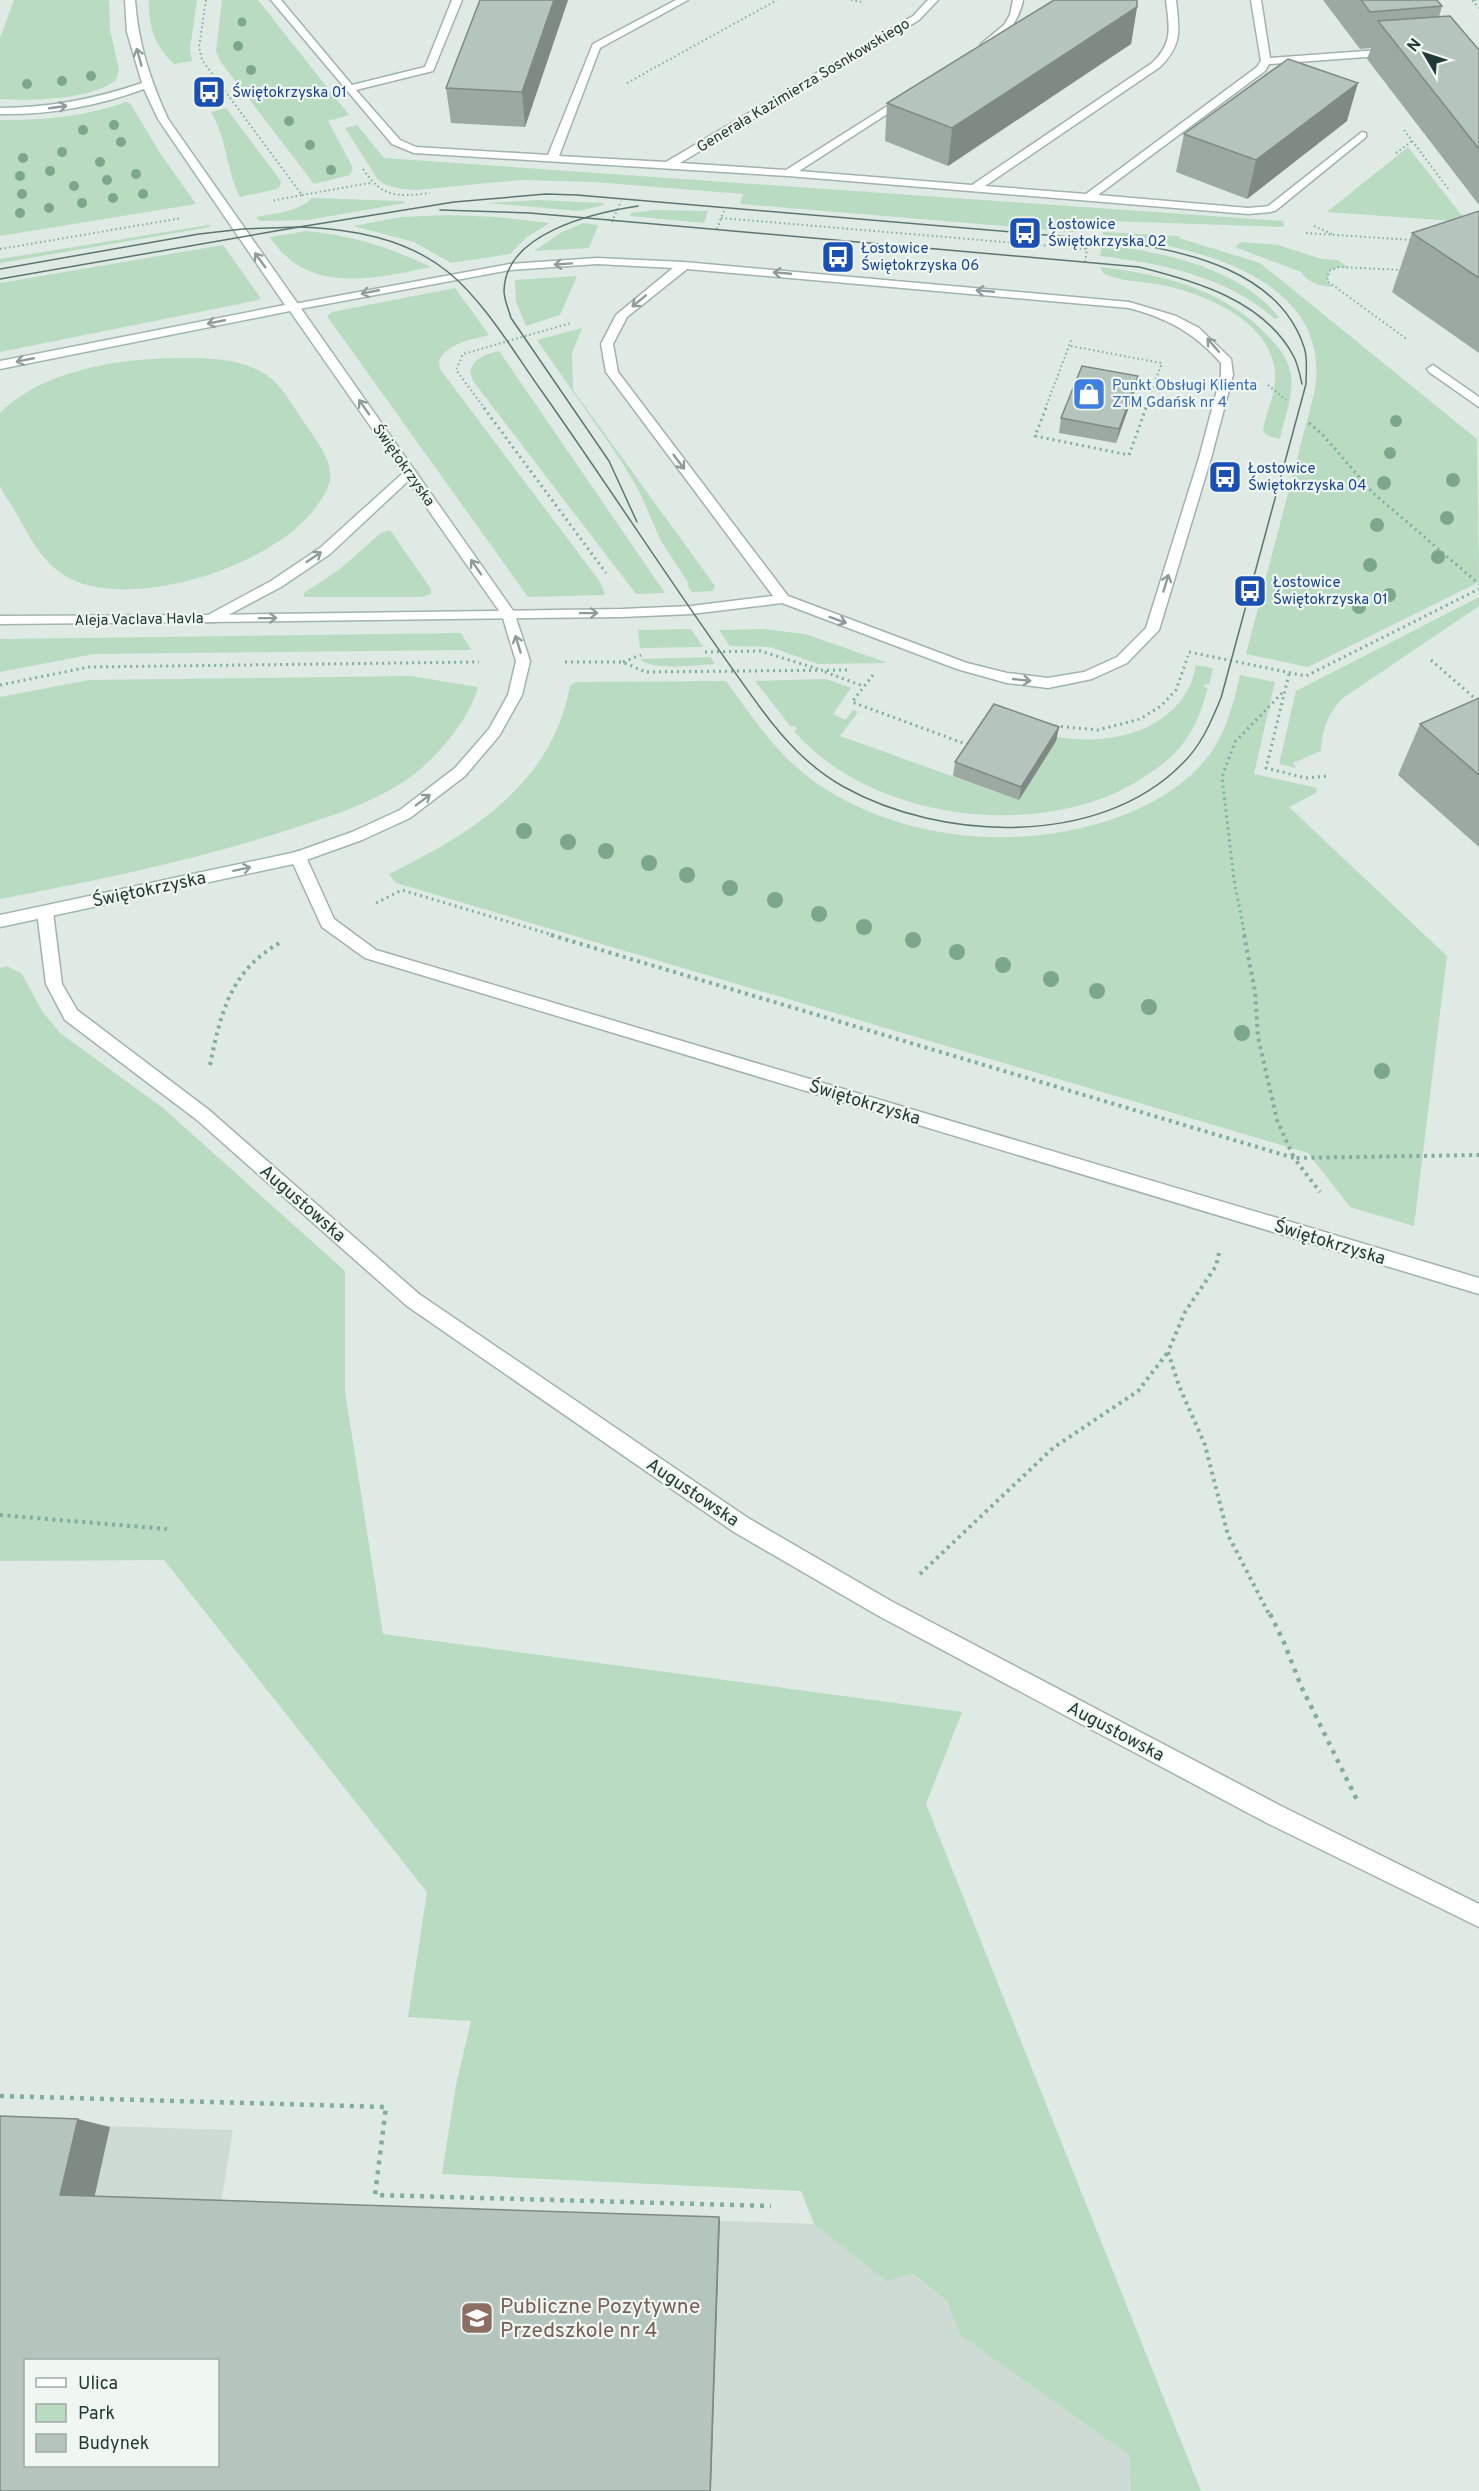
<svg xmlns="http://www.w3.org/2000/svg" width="1479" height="2491" viewBox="0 0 1479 2491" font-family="Overpass,sans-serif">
<rect width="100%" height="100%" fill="#dfeae5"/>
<path fill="#cedad4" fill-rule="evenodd" d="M0 2123 233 2130 221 2203 814 2224 886 2281 912 2274 947 2301 960 2335 1129 2455 1131 2491H0ZM26 2360H218V2466H26Z"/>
<g fill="#b8dbc1">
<path d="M14 0H109L110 29 119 70 116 80C91 100 32 101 0 99V38Z"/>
<path d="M149 0H197L190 49 192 61 174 64C155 46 148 26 149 0Z"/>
<path d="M222 0H258L349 115 328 121 353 168 350 175 314 184 220 61 216 51Z"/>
<path d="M126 102 130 103 160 153 196 204 0 236V120C43 121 86 116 126 102Z"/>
<path d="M226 108 281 181 280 186 277 189 240 197C226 170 227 138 211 112Z"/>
<path d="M357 125 384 158 1283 221 1284 227 1076 220 1074 232 740 204 743 194 594 182 521 180 416 190 402 189 386 185 378 180 345 128Z"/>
<path d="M1408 147 1467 222 1327 212Z"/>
<path d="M312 198 403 201 405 203 308 220 260 221 256 217C275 213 299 212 312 198Z"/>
<path d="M538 200 603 203 604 205 579 211 488 203Z"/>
<path d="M654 210 708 211 704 223 630 216 631 213Z"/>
<path d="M448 215 498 217 550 223 527 237 510 254 451 263 414 242 353 226 401 217Z"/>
<path d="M583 223 598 225 589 248 534 251 562 232Z"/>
<path d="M209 225 210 227 0 263V259Z"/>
<path d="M307 231C352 235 391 248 431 267 374 279 307 295 270 237Z"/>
<path d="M1103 232 1180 236 1179 238 1260 263 1477 439 1479 582 1308 667 1246 654 1314 394C1337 276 1190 245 1103 235Z"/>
<path d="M1241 242 1278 245 1322 259 1338 260 1349 268 1339 267 1329 271 1327 281 1333 287C1320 286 1308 283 1301 272L1235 247Z"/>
<path d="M223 245 260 297 259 300 0 352V283Z"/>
<path d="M1102 245C1160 251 1242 268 1279 318L1275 319C1228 277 1160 263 1100 256Z"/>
<path d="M1100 267C1162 274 1224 289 1268 336 1278 346 1289 360 1291 375 1294 396 1284 419 1280 439L1266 435 1263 430C1266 412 1277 391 1275 372 1270 320 1205 294 1162 285 1143 281 1120 282 1103 273Z"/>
<path d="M577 276 560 315 526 326 516 302 515 280Z"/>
<path d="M455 288 489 335C471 340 447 343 439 361L440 369 601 583 605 595 528 597 327 316 332 312Z"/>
<path d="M582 328 572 353 573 390 715 586 713 591 692 592 687 585 689 584 661 541 639 491 620 459 537 340Z"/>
<path d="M499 351 665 593 636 594 473 381 470 371C475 357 486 354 499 351Z"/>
<path d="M152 359C192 358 249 353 278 385 287 395 294 408 302 419 312 435 333 459 330 479 328 492 320 501 313 511 268 567 137 610 71 579 42 565 29 535 14 509 10 502 3 494 0 486 0 474 0 429 0 413 37 375 102 362 152 359Z"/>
<path d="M390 530 431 589V594L422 597H304V593L340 569 381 533Z"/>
<path d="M1479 597V606L1343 698C1328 713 1322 729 1321 751L1293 763 1296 768 1279 764 1296 691Z"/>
<path d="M691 629 703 647 640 648 638 630Z"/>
<path d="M764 629 805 634 888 663 818 664 770 647 730 646 719 630Z"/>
<path d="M461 633 471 650 94 654 0 672V639Z"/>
<path d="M710 657 715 664C699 665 650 671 640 659Z"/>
<path d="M1196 665 1213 668 1209 685 1205 684 1204 687 1208 688C1202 707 1197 726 1184 742 1170 761 1151 773 1131 785 1032 840 870 819 794 731L797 729 795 726 791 727 755 681 826 679 851 688 833 714 846 720 853 710 858 712 840 736 1019 800 1057 737C1104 745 1162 735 1187 691 1192 683 1194 674 1196 665Z"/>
<path d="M1240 675 1275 682 1254 774 1317 788 1316 793 1289 807 1447 956 1414 1226 1350 1207 1308 1153 396 883 389 874C472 833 552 784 570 686L576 682 726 681C757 724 781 761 827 790 917 846 1042 852 1138 809 1169 795 1200 773 1217 743 1229 722 1235 698 1240 675Z"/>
<path d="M410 676 478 687C469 722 431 765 400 784 366 805 329 817 291 829 196 860 98 880 0 899V697L89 680Z"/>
<path d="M7 966 22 974 42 1011 60 1033 163 1108 345 1271V1391L383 1634 962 1712 926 1804 1201 2491H1131L1129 2455 960 2335 947 2301 913 2274 886 2281 814 2224 801 2191 442 2174 456 2085 471 2021 408 2017 427 1892 164 1560 0 1561V968Z"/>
</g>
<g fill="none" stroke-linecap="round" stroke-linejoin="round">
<defs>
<g id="service">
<path d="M1362 132 1366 133V137L1275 211H1267V207Z"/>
<path d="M597 258 684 262 1129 302 1176 316 1199 328 1231 359 1233 375 1211 458 1159 630 1127 663 1092 679 1048 688 1007 683 957 669 782 603 691 614 622 617 205 622 203 619 210 615 622 609 691 606 773 596 606 372 601 344 616 315 673 268 597 264 510 270 294 310 288 307 294 304 510 264ZM687 269 1129 308C1167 318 1195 333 1221 363V375L1199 458 1146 628 1117 657 1084 672 1048 678 1007 673 967 663 788 596 618 372 613 344 627 317Z"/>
<path d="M1433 365 1479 397V407L1429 372 1427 369Z"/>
<path d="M298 851 303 853 306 857 334 919 376 950 1479 1278V1294L365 958 322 927 290 857 293 853Z"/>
<path d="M45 906 51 908 53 912 62 984 77 1010 209 1110 419 1294 748 1518 891 1601 1281 1806 1479 1904V1927L1265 1822 877 1615 734 1532 407 1306 197 1120 65 1020 46 984 37 912 39 908Z"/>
</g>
<g id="minor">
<path d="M271 0H281L352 85 425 67 452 0H462L433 71 356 90 400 140 416 147 548 155 593 44 676 0H688L600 48 559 156 666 162 913 16 928 0H938L919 20 680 163 786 170 908 93 913 96 912 98 799 171 972 185 1152 63C1174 42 1169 27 1166 0H1176C1179 30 1183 44 1160 67L985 186 1086 194 1257 67 1261 61 1251 0H1261L1270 58 1393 49 1398 52 1393 55 1269 64 1265 71 1098 195 1248 208 1271 206 1276 209 1271 212 1248 214 788 176 414 153 392 144Z"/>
<path d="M1013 0H1023C1020 18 1001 50 981 48V44L1004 25 1010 15Z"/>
</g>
<path id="secondary" d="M125 0H135C138 43 150 80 168 119L514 612 530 661 522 695 499 736 465 776 410 818 362 840 298 863 0 927V915L296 852 352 832 400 810 455 768 489 729 508 695 516 661 502 615 408 481 330 554 281 587 215 622 0 624V616L208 615 271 581 320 548 403 473 290 311 0 369V361L285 305 158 119 144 89C97 106 50 115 0 114V108C49 108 95 99 142 83L127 32Z"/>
</defs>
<use href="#service" stroke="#a2b2ac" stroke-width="3"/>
<use href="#minor" stroke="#a2b2ac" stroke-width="3"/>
<use href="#secondary" stroke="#9fb6ad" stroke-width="3"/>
<g stroke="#80ad9f" stroke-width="2" stroke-dasharray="1.5 3" stroke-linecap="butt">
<path d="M206 0 199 47 202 60 302 195 271 201"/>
<path d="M851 0 862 2"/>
<path d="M1476 0H1472L1479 8"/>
<path d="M627 83 777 0"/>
<path d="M1404 130 1450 191"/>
<path d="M1396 153 1412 141"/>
<path d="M363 169C382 198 398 197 430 193"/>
<path d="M302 195 370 183"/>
<path d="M721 218 1087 249"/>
<path d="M612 222 621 201"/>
<path d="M1314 226 1332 234"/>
<path d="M717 229 725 208"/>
<path d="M1306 233 1412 240"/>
<path d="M0 249 182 218"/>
<path d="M1085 262 1089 237"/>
<path d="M1402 270 1339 267 1329 271 1327 281 1408 340"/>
<path d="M1071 346 1161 363"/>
<path d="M1268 385 1286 400"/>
<path d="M485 409 456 370 463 354 571 323"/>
<path d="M1045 409 1072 338"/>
<path d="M1145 409 1162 363"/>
</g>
<g stroke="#80ad9f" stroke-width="3" stroke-dasharray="2 4" stroke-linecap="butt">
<path d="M484 408 606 573"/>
<path d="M1046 408 1035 436 1129 455 1146 408"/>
<path d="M1309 423 1324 436 1372 492 1479 584"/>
<path d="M705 652 760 651 818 669"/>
<path d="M1189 652 1306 676 1479 589"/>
<path d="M1431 660 1479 702"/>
<path d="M565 662H622L646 672 849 670"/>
<path d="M623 662 641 655"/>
<path d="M825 672 863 686"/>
<path d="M1289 674 1266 768 1306 778 1330 776"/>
<path d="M873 675 852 702 971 746"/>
<path d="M0 685 89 667 479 662"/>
<path d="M1055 726 1098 730 1140 719 1161 706 1176 690 1188 656"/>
<path d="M376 903 402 890 556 936"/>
<path d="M1245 936 1234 880 1222 777 1235 742 1284 691"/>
</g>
<g stroke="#80ad9f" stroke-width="4" stroke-dasharray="3 4.5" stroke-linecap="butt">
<path d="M551 935 1294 1158 1320 1192"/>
<path d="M1244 935 1255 991 1258 1037 1277 1120 1294 1158 1479 1155"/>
<path d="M210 1065C221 1011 231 969 283 941"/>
<path d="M1219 1253 1216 1266 1185 1312 1168 1352 1179 1386 1205 1445 1228 1535 1270 1616"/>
<path d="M0 1515 167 1529"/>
<path d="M920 1574 1053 1448 1138 1391 1168 1352"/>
</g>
<g stroke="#80ad9f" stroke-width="4.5" stroke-dasharray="4 6" stroke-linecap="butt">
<path d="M1270 1614 1283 1640 1301 1686 1358 1802"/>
<path d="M0 2096 386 2107 375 2195 771 2206"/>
</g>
<use href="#service" fill="#fff" fill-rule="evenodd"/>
<use href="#minor" fill="#fff" fill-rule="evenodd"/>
<use href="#secondary" fill="#fff" fill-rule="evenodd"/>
<g stroke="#5b766e" stroke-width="1.5">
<path d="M546 194 577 195 1117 241C1187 251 1279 271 1304 347 1308 358 1306 373 1306 384L1221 698C1211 722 1201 746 1182 764 1099 848 941 841 844 787 810 768 785 741 762 710 686 607 617 498 543 393 515 354 485 302 448 272 406 238 352 229 299 227L454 202Z"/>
<path d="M440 210 530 213 1139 267C1196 281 1265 301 1294 357 1298 365 1300 375 1302 384"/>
<path d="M0 269 199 234 243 229 299 227"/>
<path d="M0 279 299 227"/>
<path d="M637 522 609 461 511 318C509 310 504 300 504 291 505 233 593 213 638 206"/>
</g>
</g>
<g fill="#7da78d">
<circle cx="242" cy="22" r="4.5"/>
<circle cx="238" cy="46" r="5"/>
<circle cx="251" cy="70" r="5"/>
<circle cx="91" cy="76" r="5"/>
<circle cx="62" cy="81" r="5"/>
<circle cx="27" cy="84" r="5"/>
<circle cx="272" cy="94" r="5"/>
<circle cx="289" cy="121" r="5"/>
<circle cx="114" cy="125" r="5"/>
<circle cx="83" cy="130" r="5"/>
<circle cx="121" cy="142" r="5"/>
<circle cx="310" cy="145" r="5"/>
<circle cx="62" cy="152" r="5"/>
<circle cx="23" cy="158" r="5"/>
<circle cx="100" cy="162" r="5"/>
<circle cx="331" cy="170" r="5"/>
<circle cx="50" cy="171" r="5"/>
<circle cx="136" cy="174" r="5"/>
<circle cx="20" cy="176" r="5"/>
<circle cx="107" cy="180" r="5"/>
<circle cx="74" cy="186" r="5"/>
<circle cx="22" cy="194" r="5"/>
<circle cx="143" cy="194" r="5"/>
<circle cx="113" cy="198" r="5"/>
<circle cx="82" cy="203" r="5"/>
<circle cx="49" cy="208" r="5"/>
<circle cx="20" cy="213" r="5"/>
<circle cx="1396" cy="421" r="6"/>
<circle cx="1390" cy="453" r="6"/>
<circle cx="1453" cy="480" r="7"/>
<circle cx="1384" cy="483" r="7"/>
<circle cx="1447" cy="518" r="7"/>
<circle cx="1377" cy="525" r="7"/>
<circle cx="1438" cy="557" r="7"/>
<circle cx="1370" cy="565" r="7"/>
<circle cx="1389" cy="595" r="7"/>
<circle cx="1359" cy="607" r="7"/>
<circle cx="524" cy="831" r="8"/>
<circle cx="568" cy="842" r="8"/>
<circle cx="606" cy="851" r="8"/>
<circle cx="649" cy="863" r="8"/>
<circle cx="687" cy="875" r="8"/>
<circle cx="730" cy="888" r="8"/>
<circle cx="775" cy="900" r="8"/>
<circle cx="819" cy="914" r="8"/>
<circle cx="864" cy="927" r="8"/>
<circle cx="913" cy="940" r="8"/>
<circle cx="957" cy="952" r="8"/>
<circle cx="1003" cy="965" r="8"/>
<circle cx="1051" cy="979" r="8"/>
<circle cx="1097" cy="991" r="8"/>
<circle cx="1149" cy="1007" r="8"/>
<circle cx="1242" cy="1033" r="8"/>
<circle cx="1382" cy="1071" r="8"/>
</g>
<g fill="#9ca9a3">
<path d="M568 0 525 127 451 123 446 88Z"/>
<path d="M1323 0H1437L1442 6 1439 17 1479 50V205L1367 59 1371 48 1360 49Z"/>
<path d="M1137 7 1131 44 948 166 885 141 887 103Z"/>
<path d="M1347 121 1247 199 1176 172 1184 134Z"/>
<path d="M1479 211V353L1392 292 1412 233Z"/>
<path d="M1135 390 1116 443 1059 433 1061 418Z"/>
<path d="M1479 698V847L1398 775 1420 724Z"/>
<path d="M1059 727 1056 741 1019 800 953 776 955 762Z"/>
</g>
<g fill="#7f8a85">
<path d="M554 0H568L525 127 522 92Z"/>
<path d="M1137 7 1131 44 948 166 952 128Z"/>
<path d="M1358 83 1347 121 1247 199 1256 160Z"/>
<path d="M1138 376 1135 390 1116 443 1119 429Z"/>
<path d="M1059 727 1056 741 1019 800 1021 787Z"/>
<path d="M78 2119 110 2127 94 2199 60 2195Z"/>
<path d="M719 2217 720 2220 711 2491H710Z"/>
</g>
<g fill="#b5c5be" stroke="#7f8a85" stroke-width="1.5" fill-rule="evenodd">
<path d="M480 0H554L522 92 446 88Z"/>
<path d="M1054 0H1137V7L952 128 887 103Z"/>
<path d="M1361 0H1437L1442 6 1370 12Z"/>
<path d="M1450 16 1479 50V149L1378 21Z"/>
<path d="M1288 59 1358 83 1256 160 1184 134Z"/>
<path d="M1479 211V278L1412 233Z"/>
<path d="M1082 366 1138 376 1119 429 1061 418Z"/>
<path d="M1479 698V775L1420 724Z"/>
<path d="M994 704 1059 727 1021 787 955 762Z"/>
<path d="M0 2116 78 2119 60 2195 719 2217 710 2491H0ZM26 2361H218V2466H26Z"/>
</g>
<defs><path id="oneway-shaft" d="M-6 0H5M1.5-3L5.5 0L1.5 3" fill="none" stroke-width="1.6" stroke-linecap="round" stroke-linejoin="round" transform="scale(1.5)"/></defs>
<g stroke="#909c99">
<use href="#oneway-shaft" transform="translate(139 57) rotate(-106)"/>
<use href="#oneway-shaft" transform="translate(58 107) rotate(-8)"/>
<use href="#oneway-shaft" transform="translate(260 260) rotate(-126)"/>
<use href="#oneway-shaft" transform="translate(563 264) rotate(176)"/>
<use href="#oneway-shaft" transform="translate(782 273) rotate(-175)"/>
<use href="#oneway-shaft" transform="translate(985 291) rotate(-175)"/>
<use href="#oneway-shaft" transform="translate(370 292) rotate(169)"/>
<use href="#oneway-shaft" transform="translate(639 301) rotate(141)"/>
<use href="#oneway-shaft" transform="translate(216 322) rotate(169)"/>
<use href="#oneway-shaft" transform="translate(1213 345) rotate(-131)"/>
<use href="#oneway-shaft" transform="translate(25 360) rotate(169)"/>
<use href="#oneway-shaft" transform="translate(364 407) rotate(-125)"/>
<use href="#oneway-shaft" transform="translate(679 462) rotate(53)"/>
<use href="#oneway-shaft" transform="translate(314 557) rotate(-34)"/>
<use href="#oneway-shaft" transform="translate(476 567) rotate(-125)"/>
<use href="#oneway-shaft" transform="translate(1166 583) rotate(-73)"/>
<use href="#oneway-shaft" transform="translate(589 613) rotate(-1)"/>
<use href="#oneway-shaft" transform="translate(268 618) rotate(-1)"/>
<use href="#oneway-shaft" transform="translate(838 620) rotate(20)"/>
<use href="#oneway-shaft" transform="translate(518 644) rotate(-107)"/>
<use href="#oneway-shaft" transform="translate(1022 680) rotate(6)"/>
<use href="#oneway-shaft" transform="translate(423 800) rotate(-37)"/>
<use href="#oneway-shaft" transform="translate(242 869) rotate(-12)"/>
</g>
<defs>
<symbol id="bus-square" viewBox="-11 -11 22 22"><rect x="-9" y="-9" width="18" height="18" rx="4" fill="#1a4fb4" stroke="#f0f7f3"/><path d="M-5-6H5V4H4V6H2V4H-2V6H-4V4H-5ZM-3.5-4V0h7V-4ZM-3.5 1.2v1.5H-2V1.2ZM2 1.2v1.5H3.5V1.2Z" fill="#fff"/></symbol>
<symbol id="shop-square" viewBox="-11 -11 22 22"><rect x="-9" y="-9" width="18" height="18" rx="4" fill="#3f7fe0" stroke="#f0f7f3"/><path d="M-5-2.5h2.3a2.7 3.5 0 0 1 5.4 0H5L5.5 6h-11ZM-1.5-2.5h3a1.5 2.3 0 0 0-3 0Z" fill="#fff"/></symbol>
<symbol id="school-square" viewBox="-11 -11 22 22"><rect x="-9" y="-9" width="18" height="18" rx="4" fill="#8d6e63" stroke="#f0f7f3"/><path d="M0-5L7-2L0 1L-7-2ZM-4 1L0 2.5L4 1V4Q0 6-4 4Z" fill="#fff"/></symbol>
</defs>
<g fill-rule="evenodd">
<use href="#bus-square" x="190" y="73" width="38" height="38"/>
<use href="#bus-square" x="1006" y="214" width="38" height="38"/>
<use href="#bus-square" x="819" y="238" width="38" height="38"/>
<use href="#shop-square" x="1070" y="375" width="38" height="38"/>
<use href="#bus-square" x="1206" y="458" width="38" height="38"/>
<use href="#bus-square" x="1231" y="572" width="38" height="38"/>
<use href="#school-square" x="458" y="2299" width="38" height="38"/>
</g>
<g text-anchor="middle" stroke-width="4.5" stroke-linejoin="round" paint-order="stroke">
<g font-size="15" fill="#213a33" stroke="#f0f7f3">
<text transform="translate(803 85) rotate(-31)" y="5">Generała Kazimierza Sosnkowskiego</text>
<text transform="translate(404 465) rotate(55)" y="5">Świętokrzyska</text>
<text transform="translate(139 619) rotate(-1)" y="5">Aleja Vaclava Havla</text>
</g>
<g font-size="15" fill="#164399" stroke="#f0f7f3" text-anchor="start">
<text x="232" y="97">Świętokrzyska 01</text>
<text x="1048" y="229">Łostowice<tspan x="1048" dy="17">Świętokrzyska 02</tspan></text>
<text x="861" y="253">Łostowice<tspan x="861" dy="17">Świętokrzyska 06</tspan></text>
<text x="1248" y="473">Łostowice<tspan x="1248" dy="17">Świętokrzyska 04</tspan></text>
<text x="1273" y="587">Łostowice<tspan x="1273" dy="17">Świętokrzyska 01</tspan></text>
</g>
<g font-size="15" fill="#366cbe" stroke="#f0f7f3" text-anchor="start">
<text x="1112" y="390">Punkt Obsługi Klienta<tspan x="1112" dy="17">ZTM Gdańsk nr 4</tspan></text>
</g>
<g font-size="18" fill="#213a33" stroke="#f0f7f3">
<text transform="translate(149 889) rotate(-12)" y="6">Świętokrzyska</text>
<text transform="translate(865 1102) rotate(17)" y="6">Świętokrzyska</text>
<text transform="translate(303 1203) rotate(41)" y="6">Augustowska</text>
<text transform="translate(1330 1242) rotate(17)" y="6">Świętokrzyska</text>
<text transform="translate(693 1492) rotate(34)" y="6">Augustowska</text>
<text transform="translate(1116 1731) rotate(28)" y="6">Augustowska</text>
</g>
<g font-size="21" fill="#785e54" stroke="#f0f7f3" text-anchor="start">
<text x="500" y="2313">Publiczne Pozytywne<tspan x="500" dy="24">Przedszkole nr 4</tspan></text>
</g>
</g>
<rect x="24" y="2359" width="195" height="108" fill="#f0f7f3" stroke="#9daba6" stroke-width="1.5"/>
<rect x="36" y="2378" width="30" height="9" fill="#ffffff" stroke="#9daba6" stroke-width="1.5"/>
<text x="78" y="2389" font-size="18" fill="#213a33">Ulica</text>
<rect x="36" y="2404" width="30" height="18" fill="#b8dbc1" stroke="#9daba6" stroke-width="1.5"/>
<text x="78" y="2419" font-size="18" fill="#213a33">Park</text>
<rect x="36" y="2434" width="30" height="18" fill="#b5c5be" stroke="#9daba6" stroke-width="1.5"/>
<text x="78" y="2449" font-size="18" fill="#213a33">Budynek</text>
<g transform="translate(1425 54) rotate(309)" stroke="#f0f7f3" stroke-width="4.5" paint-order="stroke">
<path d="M0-4.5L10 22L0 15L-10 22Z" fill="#213a33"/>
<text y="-9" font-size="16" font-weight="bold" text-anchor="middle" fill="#213a33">N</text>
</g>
</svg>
